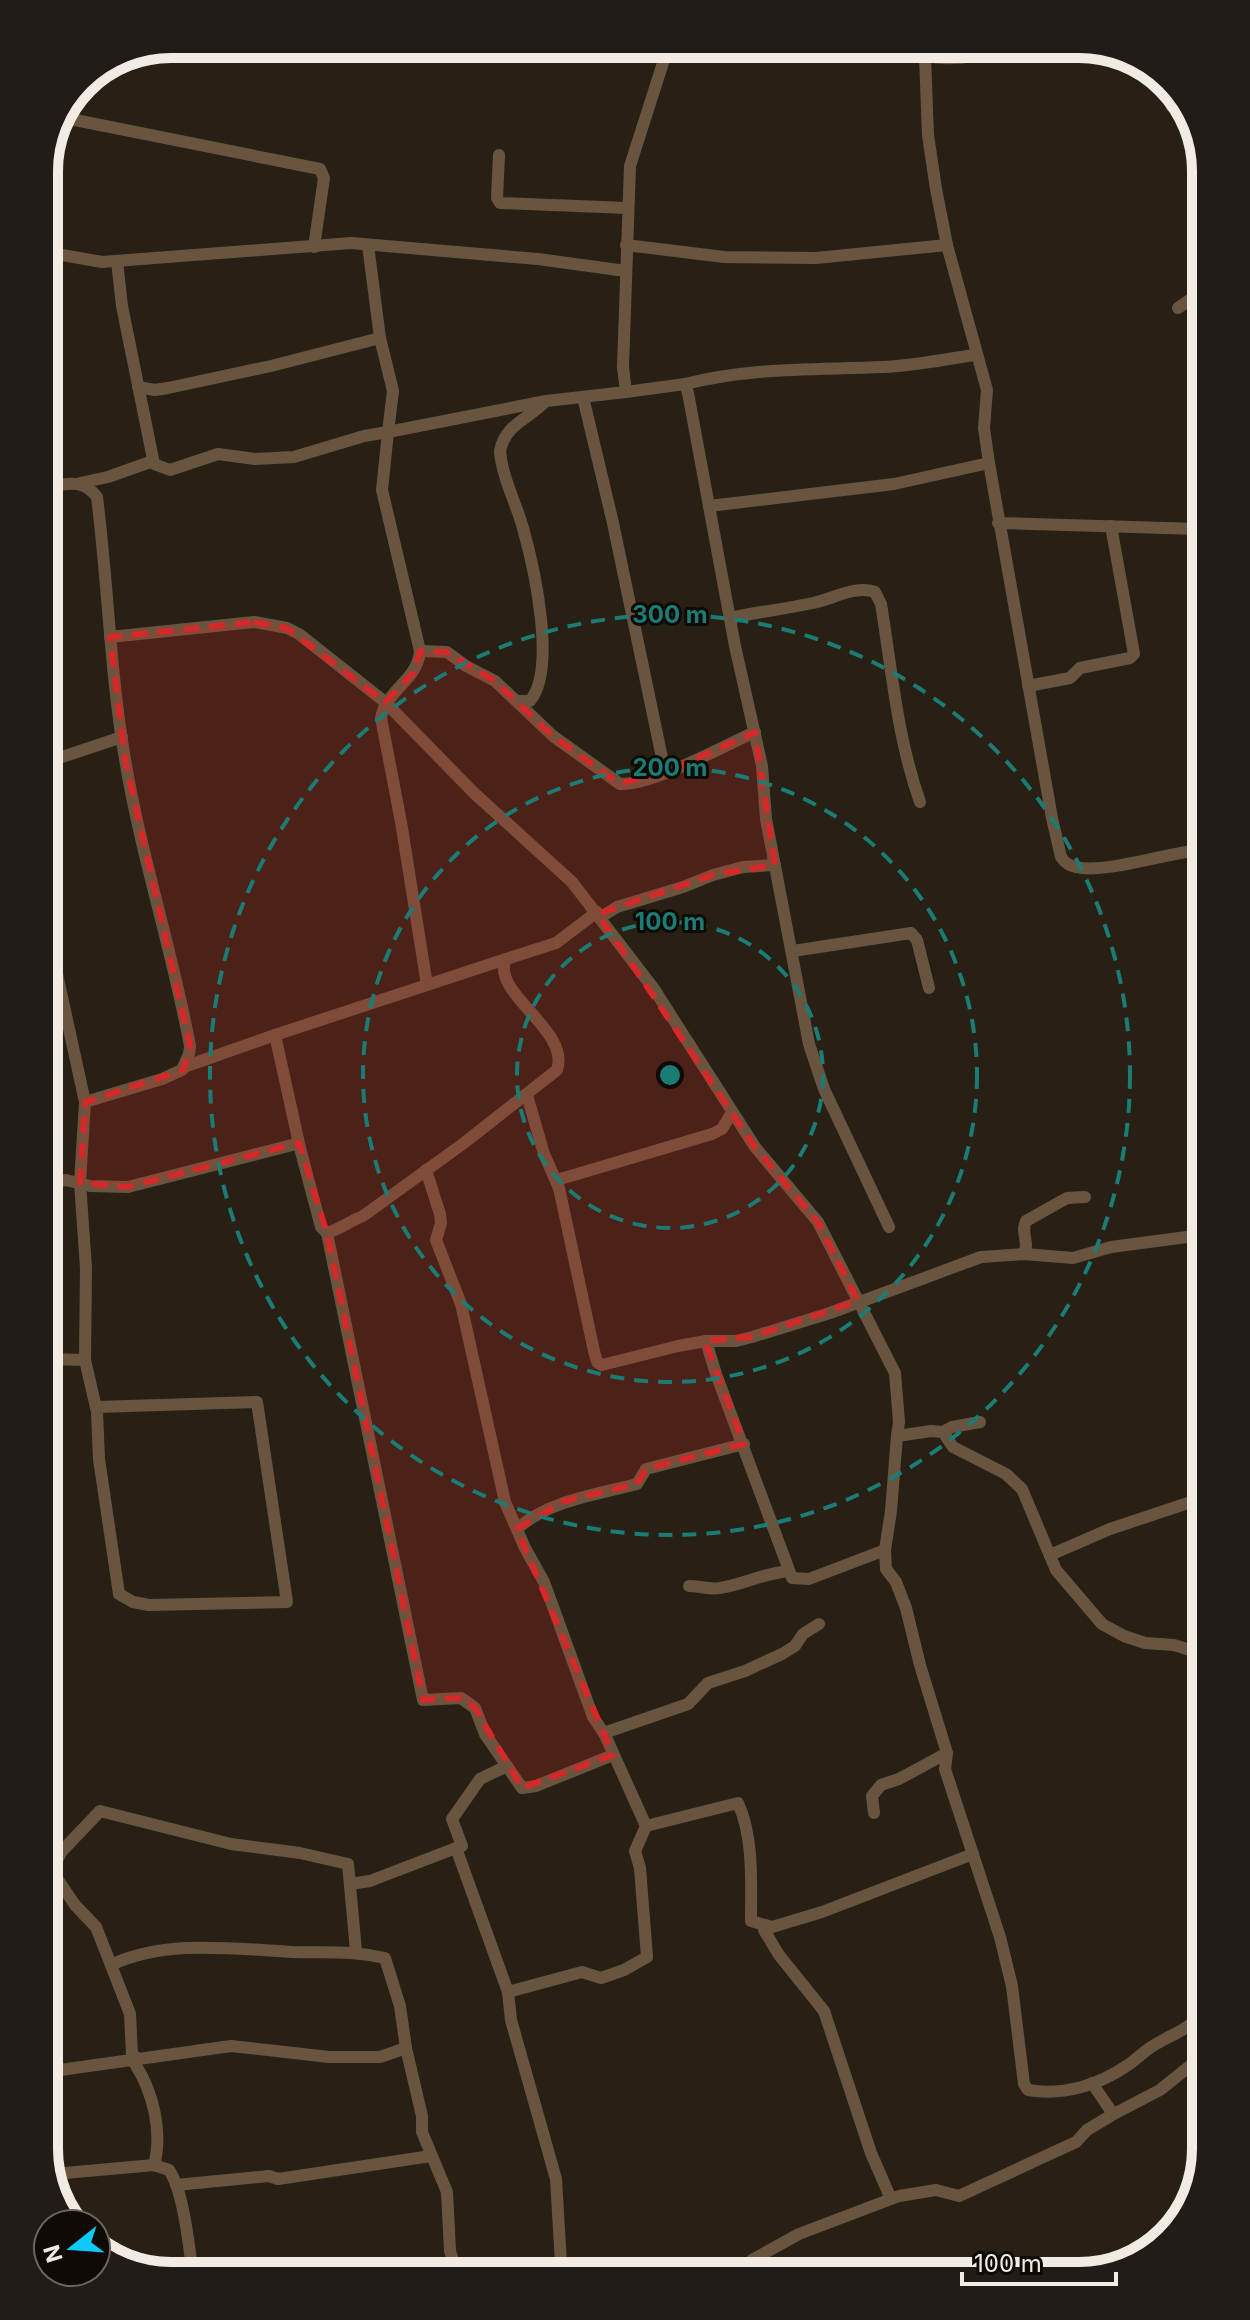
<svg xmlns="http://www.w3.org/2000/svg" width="1250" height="2320" viewBox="0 0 1250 2320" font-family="Inter,sans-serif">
<rect width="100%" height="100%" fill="#292015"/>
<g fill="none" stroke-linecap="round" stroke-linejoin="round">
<g stroke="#69553f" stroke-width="12">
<path d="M669 44 630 166 623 367 626 392 685 384 688 393 735 646 762 766 766 819 809 1044 824 1089 889 1227"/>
<path d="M894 44C904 48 915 54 925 56 956 63 993 53 1023 44"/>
<path d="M925 56 928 135 936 189 947 245 987 390 984 428 989 463 1052 818 1061 857C1065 863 1069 866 1076 867 1104 874 1167 853 1200 850"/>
<path d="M1172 107 1180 101"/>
<path d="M65 118 320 169 324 178 314 247"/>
<path d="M499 155 497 198 500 203 627 208"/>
<path d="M626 245 724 257 816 258 947 245"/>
<path d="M45 252 102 262 351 243 538 259 626 271"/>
<path d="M117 261 122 306 154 464 170 470 218 454 255 459 294 457 364 436 388 432 393 391 380 338"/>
<path d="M1178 308 1197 295"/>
<path d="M685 384C753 367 814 370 883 367 913 366 945 359 975 355"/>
<path d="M138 387 155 390 168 388 271 366 380 338 368 245"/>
<path d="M583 397 613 523 665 772"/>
<path d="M80 483 108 477 153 461"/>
<path d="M46 487C67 484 83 478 97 497 108 584 110 672 125 759 141 856 172 949 190 1046L189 1054 182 1070 162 1079 85 1102"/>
<path d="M709 506 894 484 989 463"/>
<path d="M998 523 1198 529"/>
<path d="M730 618C757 612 785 609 813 603 833 599 855 585 875 592L881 604C892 671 897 737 920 802"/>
<path d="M110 637 254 622 287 628 299 634 385 702 474 793 572 882 654 989 755 1147 818 1222 895 1373 899 1422 897 1436 931 1431 943 1432 953 1447 1006 1474 1022 1489 1056 1570 1102 1624 1124 1636 1145 1643 1174 1645 1193 1651 1204 1650"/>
<path d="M420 651 447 652 466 666 495 681 553 736 620 784C654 785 721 747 755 732"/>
<path d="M1028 686 1070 678 1080 668 1130 658 1134 654 1111 526"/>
<path d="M517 701H530C557 669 534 567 523 528 516 503 502 477 500 451 505 424 529 419 546 401"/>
<path d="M47 762 122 737"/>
<path d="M601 917 617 907 683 887 713 875 743 867 775 865"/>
<path d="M48 933 85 1102 80 1183 86 1268 85 1360 97 1412 99 1459 119 1594 133 1602 149 1605 287 1602 257 1402 96 1407"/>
<path d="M793 951 911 933 917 940 929 988"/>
<path d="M427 985 401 822 381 718C386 690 418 680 420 651L382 490 388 432 546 401 626 392"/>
<path d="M184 1067 275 1035"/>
<path d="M527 1095 544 1154 559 1188 594 1351 597 1362 602 1365 678 1346 706 1341H736L752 1337 830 1313 981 1257 1024 1254 1073 1258 1111 1247 1202 1235"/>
<path d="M300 1148 275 1035 506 959"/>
<path d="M426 1170 440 1214 441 1223 436 1240 461 1304 505 1502 525 1548 544 1582 593 1717 605 1735 646 1826 635 1851 640 1868 647 1957 624 1970 601 1978 582 1972 508 1992"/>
<path d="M557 1180 712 1134 722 1129 732 1112"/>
<path d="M49 1183 66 1180 90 1186 128 1187 296 1144 300 1148 321 1227 327 1233C340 1229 350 1221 363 1216L464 1143 557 1070C571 1030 490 993 506 959L556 943 597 912"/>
<path d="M327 1233 423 1700 461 1698 475 1708 485 1734 522 1788 536 1786 613 1755"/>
<path d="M1024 1254C1030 1242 1020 1232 1026 1221L1067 1198 1085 1197"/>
<path d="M706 1341 716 1374 792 1578 809 1579 885 1550"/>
<path d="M50 1359 85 1360"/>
<path d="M943 1432 952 1427 980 1422"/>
<path d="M897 1436 891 1511 885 1550 886 1569 896 1582 906 1608 920 1665 947 1753 945 1769 1000 1937 1012 1986 1024 2084 1028 2090C1064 2096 1099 2085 1128 2065 1137 2059 1144 2051 1153 2046 1176 2031 1191 2032 1205 2005"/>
<path d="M517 1529C547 1501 598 1494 637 1484L646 1469 744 1444"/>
<path d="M1050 1555 1110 1529 1203 1498"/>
<path d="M689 1586C699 1586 711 1590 720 1588 744 1584 765 1573 789 1571"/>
<path d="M604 1733 688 1704 708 1683 745 1671 782 1654 795 1646 803 1634 819 1624"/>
<path d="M874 1813 872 1796 881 1785 899 1779 947 1753"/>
<path d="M646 1826 738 1803C754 1838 751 1883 751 1921L772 1927 822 1912 973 1854"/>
<path d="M456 1848 462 1846 452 1819 480 1779 507 1766"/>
<path d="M52 1869 62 1851 100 1811 231 1844 300 1853 348 1864 356 1951"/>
<path d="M52 1871 75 1905 96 1927 111 1965"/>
<path d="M350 1884 370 1881 456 1848 508 1992 511 2020 556 2179 561 2263 559 2272"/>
<path d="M765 1925 764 1930 779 1955 824 2011 871 2153 891 2199"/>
<path d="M53 2071 231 2046 329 2057H380L406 2048 422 2116V2132L447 2192 450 2251 457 2273"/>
<path d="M1092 2083 1113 2114"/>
<path d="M154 2165C163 2132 153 2092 135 2064L138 2059 132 2054 130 2014 111 1965C166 1939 234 1949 293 1952 328 1953 351 1950 385 1958L400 2006 406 2048"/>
<path d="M54 2174 154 2165 169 2170C184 2192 189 2248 193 2275"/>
<path d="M176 2185 269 2176 278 2179 431 2156"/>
<path d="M749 2270 752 2260 799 2234 899 2196 936 2190 959 2196 1076 2142 1087 2130 1112 2115 1160 2090 1206 2053"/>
</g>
</g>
<path fill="#d62828" fill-opacity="0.2" stroke="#d62828" stroke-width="6" stroke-dasharray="16 10" stroke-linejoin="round" d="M254 622 287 628 385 702 413 673 420 651 447 652 495 681 553 736 620 784 679 766 755 732 775 865 713 875 598 914 755 1147 818 1222 858 1301 752 1337 705 1341 744 1444 646 1469 637 1484 565 1501 517 1529 613 1755 522 1788 475 1708 461 1698 423 1700 327 1234 299 1143 128 1187 80 1183 85 1102 183 1070 190 1046 125 760 110 637Z"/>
<g fill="none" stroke="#1a7c74" stroke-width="4" stroke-dasharray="14 10">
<circle cx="670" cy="1075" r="153"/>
<circle cx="670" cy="1075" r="307"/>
<circle cx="670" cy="1075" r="460"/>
</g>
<path d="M0 0H1250V2320H0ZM171 58H1079A113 113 0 0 1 1192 171V2149A113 113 0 0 1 1079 2262H171A113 113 0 0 1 58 2149V171A113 113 0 0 1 171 58Z" fill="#211c18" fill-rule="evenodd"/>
<path fill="none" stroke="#f1ebe3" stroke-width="10" d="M171 58H1079A113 113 0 0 1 1192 171V2149A113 113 0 0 1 1079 2262H171A113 113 0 0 1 58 2149V171A113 113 0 0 1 171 58Z"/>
<circle cx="670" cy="1075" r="12" fill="#1a7c74" stroke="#0f0a06" stroke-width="4"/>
<g font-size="24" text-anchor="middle" font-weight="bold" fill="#1a7c74" stroke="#0f0a06" stroke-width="6" stroke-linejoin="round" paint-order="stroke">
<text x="670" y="623">300 m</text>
<text x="670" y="776">200 m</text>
<text x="670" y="930">100 m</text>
</g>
<g transform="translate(72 2248) rotate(253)"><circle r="38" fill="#0f0a06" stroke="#69645e" stroke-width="2"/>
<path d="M0-6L14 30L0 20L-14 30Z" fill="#0dcafa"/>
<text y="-12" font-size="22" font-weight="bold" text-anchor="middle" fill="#f1ebe3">N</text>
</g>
<path d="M962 2272v12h154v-12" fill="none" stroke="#f1ebe3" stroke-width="4"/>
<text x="974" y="2272" font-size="24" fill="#f1ebe3" stroke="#0f0a06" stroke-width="6" paint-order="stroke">100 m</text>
</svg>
